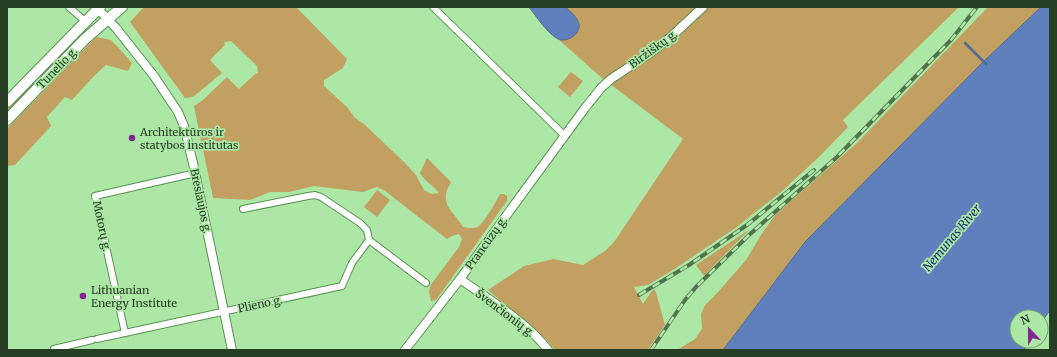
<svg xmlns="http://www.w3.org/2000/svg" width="1057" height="357" viewBox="0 0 1057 357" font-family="Merriweather,serif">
<rect width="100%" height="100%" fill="#ace7a5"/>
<g fill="#c2a062">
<path d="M144 7H296L347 59 343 68 324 80V86L347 107 355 118 364 124 404 162 416 175 424 190 431 194 439 193C433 185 425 182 420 173L427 158 451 182C438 204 452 209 463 227 468 228 474 229 479 226 485 221 496 202 500 194H504L507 196V201L436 300 431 301 429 292 430 286 459 247 462 239 459 234 452 236 447 239 385 191 377 187 363 192 314 186 289 192H270L250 200 213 198 194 106 203 100 227 77 239 89 255 74 258 73 257 66 231 41 224 42 225 45 210 60 222 73 193 97 185 98 130 22Z"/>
<path d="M565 7H698L656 45 620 68 604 80 558 39 563 40 579 24 575 17Z"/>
<path d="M708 7H959L843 120 848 127 819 157 780 193 734 229 673 270 648 285 634 287 643 304 651 292 655 289 665 325 648 350H555L547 340 488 290 524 266 553 259 583 265 605 251 614 242 683 139 610 84 650 58 676 38Z"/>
<path d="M988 7H1041L984 61 805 242 723 350H677L695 339 702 329 701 314 705 305 719 291 746 260 761 235 775 215 857 143Z"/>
<path d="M83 30 85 31V32L7 113V108Z"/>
<path d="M96 37 111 40 116 45 132 63 128 71 106 65 95 75 72 100 65 97 47 117 51 126 15 165 7 166V129Z"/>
<path d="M571 72 583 81 570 97 558 87Z"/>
<path d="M377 190 390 200 377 217 364 207Z"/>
<path d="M750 229 704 276 696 265Z"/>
</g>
<g fill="#5f80bc" stroke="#4e6c8e">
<path d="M529 7H565C570 11 577 17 579 24 581 34 567 43 558 39 547 33 536 16 529 7Z"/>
<path d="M1041 7H1050V310L1041 323V317H1017V341H1030L1024 350H723L805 242 984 61Z"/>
</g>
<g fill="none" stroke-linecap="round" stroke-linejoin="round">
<path stroke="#4e6c8e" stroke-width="2.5" d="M965 43 986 64"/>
<defs>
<g id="minor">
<path d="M69 7 85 21"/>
<path d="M433 7 564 135"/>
<path d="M369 240 426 283"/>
<path d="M125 333 95 196 196 173"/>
<path d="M97 339 342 286 352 263 369 240 367 230 360 223 321 197 315 195 308 196 243 209"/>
<path d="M54 350V349L92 340"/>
</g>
<g id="tertiary">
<path d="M98 9 116 28 154 76 178 112 184 126 193 163 232 350"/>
<path d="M460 279C488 299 528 323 548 350"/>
<path d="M405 350 460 279 585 108 601 88 611 79 653 51 673 35 703 7"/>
</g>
<g id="primary">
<path d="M7 102 100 7"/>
<path d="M7 120 85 39 122 7"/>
</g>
</defs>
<use href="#minor" stroke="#599154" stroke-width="8"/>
<use href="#tertiary" stroke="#599154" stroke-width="10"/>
<use href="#primary" stroke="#599154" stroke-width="12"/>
<use href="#minor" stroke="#fff" stroke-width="6"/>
<use href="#tertiary" stroke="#fff" stroke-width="8"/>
<use href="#primary" stroke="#fff" stroke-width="10"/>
<defs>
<g id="rail">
<path d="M639 295 689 265 747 225 814 170"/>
<path d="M651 350 685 300 696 287 749 235 837 157 951 40 977 7"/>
</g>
</defs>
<use href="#rail" stroke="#51744d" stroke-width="4"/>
<use href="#rail" stroke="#ace7a5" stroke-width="2.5" stroke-dasharray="8" stroke-linecap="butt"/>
</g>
<g fill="#832691" stroke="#ace7a5" stroke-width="1.5">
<circle cx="132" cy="138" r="4"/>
<circle cx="83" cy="296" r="4"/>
</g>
<g text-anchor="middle" stroke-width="3.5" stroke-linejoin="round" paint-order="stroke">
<g font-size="11" fill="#263e24" stroke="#ace7a5">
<text transform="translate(653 49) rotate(-36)" y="4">Biržiškų g.</text>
<text transform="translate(57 68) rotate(-46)" y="4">Tunelio g.</text>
<text transform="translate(201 201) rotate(78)" y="4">Breslaujos g.</text>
<text transform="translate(102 226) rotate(78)" y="4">Motorų g.</text>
<text transform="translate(486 243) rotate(-54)" y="4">Prancūzų g.</text>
<text transform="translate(260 304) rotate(-12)" y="4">Plieno g.</text>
<text transform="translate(505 313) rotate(37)" y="4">Švenčionių g.</text>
</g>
<g font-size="11" fill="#263e24" stroke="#ace7a5" text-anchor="start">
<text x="140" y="136">Architektūros ir<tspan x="140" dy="13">statybos institutas</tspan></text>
<text x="91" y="294">Lithuanian<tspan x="91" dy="13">Energy Institute</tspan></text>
</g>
<g font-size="12" font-style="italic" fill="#0a2e75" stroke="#ace7a5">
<text transform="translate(952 238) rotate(-50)" y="4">Nemunas River</text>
</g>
</g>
<rect width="1057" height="357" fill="none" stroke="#263e24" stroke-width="16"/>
<g transform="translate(1029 329) rotate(338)"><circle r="19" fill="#ace7a5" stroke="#76a371"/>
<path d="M0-3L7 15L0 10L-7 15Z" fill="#832691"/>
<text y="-6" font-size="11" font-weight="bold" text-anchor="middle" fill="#263e24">N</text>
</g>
</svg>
